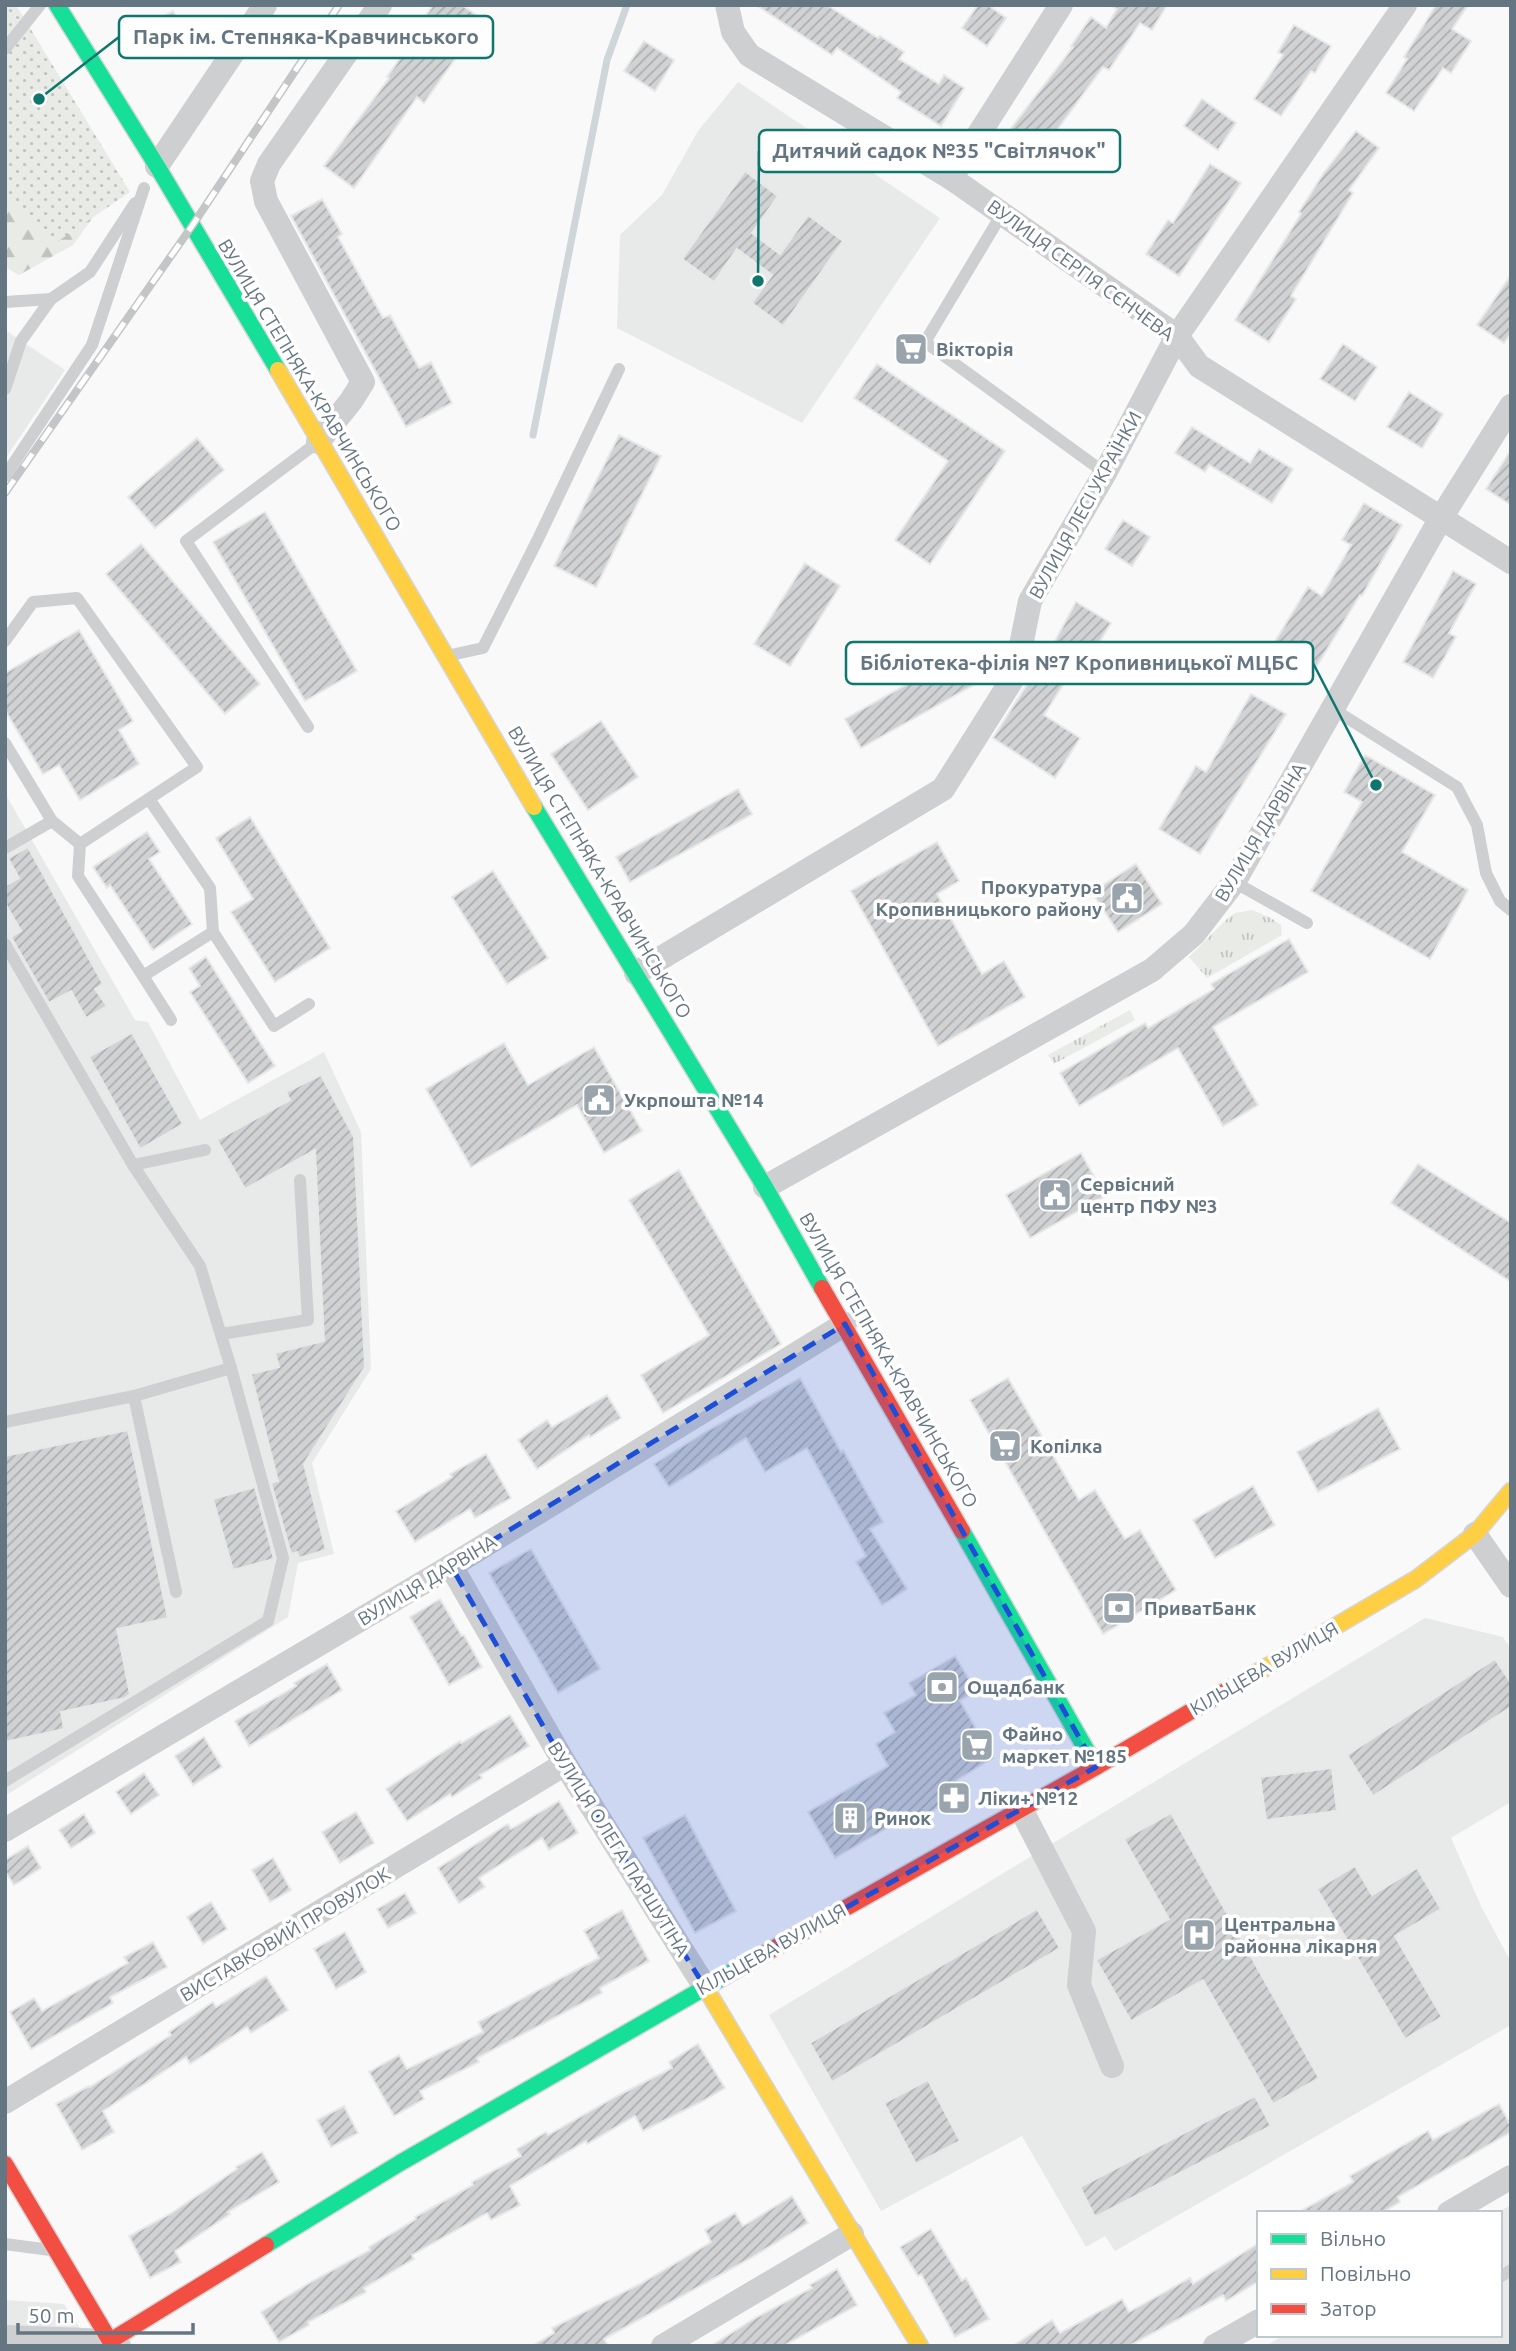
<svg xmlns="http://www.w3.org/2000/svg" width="1516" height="2351" viewBox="0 0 1516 2351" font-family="Ubuntu,sans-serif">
<defs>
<pattern id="grass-tufts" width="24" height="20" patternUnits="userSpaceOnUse" patternTransform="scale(1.75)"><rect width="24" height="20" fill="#e8ebe6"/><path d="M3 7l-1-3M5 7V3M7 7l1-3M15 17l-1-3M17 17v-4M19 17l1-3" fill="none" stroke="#c0c3c0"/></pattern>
<pattern id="forest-firs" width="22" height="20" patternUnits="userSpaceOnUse" patternTransform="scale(1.75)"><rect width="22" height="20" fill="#e8ebe6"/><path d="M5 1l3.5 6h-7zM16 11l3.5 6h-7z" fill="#c0c3c0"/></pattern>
<pattern id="park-dots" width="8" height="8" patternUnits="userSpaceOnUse" patternTransform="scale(1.75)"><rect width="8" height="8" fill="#e8ebe6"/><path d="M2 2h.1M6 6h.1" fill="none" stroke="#c0c3c0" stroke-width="1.8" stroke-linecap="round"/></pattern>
<pattern id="building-hatch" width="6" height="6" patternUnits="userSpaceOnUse" patternTransform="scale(1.75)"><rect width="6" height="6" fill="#d0d2d3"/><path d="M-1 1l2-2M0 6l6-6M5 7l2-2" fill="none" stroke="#acafb1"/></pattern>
</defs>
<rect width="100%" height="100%" fill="#f9f9f9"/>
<g fill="#e8e9e9">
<path d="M738 82 940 218 802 423 617 328 620 235 662 195 698 131Z"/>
<path d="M5 330 65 370 5 459Z"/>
<path d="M5 793 135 1020 148 1022 200 1120 324 1052 361 1132 371 1369 312 1463 334 1554 298 1563 288 1617 5 1796Z"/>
<path d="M1425 1618 1503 1637 1511 1649V1802L1451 1838 1482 1908 1511 1962V2025L1115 2251 1105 2236 1086 2247 1022 2136 881 2211 769 2015Z"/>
<path d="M1511 2205V2346H1266L1284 2335H1500V2213H1497Z"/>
<path d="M5 2300 64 2304 92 2346H5Z"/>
</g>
<g fill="url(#grass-tufts)">
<path d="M1252 910 1271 918 1281 925 1282 935 1207 978 1189 957 1229 917 1235 913Z"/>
<path d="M1130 1010 1135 1020 1054 1064 1048 1055Z"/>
</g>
<path fill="url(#forest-firs)" d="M5 16 112 191 73 245 19 275 5 267Z"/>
<path fill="url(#park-dots)" d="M5 5H16L130 192 57 242 5 196Z"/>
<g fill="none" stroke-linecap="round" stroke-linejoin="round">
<path stroke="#ced6d9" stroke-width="7" d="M533 435 607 60 627 5"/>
</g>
<g fill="url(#building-hatch)" stroke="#e8e8e8" stroke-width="2">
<path d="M433 5H462L486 22 466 51 462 49 424 103 417 97 354 188 324 166 389 78 387 77 425 23 422 21Z"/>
<path d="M756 5H827L878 38 880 36 904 52 899 59 939 84 944 75 964 88 941 126 897 98 901 92 837 48 832 55Z"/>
<path d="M978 5H988L1006 18 987 46 962 28Z"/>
<path d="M1110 5H1167L1152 30 1140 23 1109 70 1103 67 1027 171 996 148 1073 47 1071 46 1091 17 1106 28 1117 9Z"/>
<path d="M1436 5H1468L1452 29 1471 41 1451 73 1443 68 1414 111 1386 93 1407 59 1404 57Z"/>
<path d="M173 11 189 42 161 57 144 26Z"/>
<path d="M1294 25 1331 46 1315 73 1311 71 1281 116 1254 99 1283 55 1278 52Z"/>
<path d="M644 41 674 60 655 91 624 71Z"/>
<path d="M1202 99 1236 123 1218 150 1184 126Z"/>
<path d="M1356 131 1379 148 1349 190 1353 193 1291 296 1296 299 1269 342 1235 320 1301 214 1299 212 1323 174Z"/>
<path d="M1210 164 1241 183 1179 276 1146 254 1168 220 1173 223Z"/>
<path d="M745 171 778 196 752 233 780 254 808 215 843 241 783 326 752 303 772 275 737 249 714 282 682 259Z"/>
<path d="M322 199 342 234 338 237 383 318 390 315 419 368 431 362 452 403 406 427 291 216Z"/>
<path d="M1511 275V333L1504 343 1477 325Z"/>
<path d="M1343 344 1377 367 1355 401 1320 379Z"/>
<path d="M877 364 1005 451 930 564 895 540 948 461 854 398Z"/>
<path d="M1409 392 1443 414 1422 448 1387 427Z"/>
<path d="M1192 427 1250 463 1259 449 1293 469 1272 503 1209 465 1205 472 1175 453Z"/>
<path d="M619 435 661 456 596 587 554 566Z"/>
<path d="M197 438 224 470 155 528 128 497Z"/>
<path d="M1511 450V505L1486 489Z"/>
<path d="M1364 503 1402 525 1362 596 1360 595 1312 674 1288 659 1282 668 1265 658 1308 587 1322 596 1351 545 1342 540Z"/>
<path d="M265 512 357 671 305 701 213 542Z"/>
<path d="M1123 520 1150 537 1132 566 1105 549Z"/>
<path d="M141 544 260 684 225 714 106 574Z"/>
<path d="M805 563 840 586 790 666 754 644Z"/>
<path d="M1453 571 1476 584 1449 633 1456 637 1433 678 1403 662Z"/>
<path d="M1076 602 1111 623 1094 651 1087 647 1044 715 1080 738 1055 778 993 738 1056 639Z"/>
<path d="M79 630 133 721 119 730 139 764 80 800 59 765 43 774 5 710V673Z"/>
<path d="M970 649 986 678 861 748 845 719Z"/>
<path d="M1251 694 1286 714 1200 854 1159 829 1196 766 1206 772Z"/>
<path d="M601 721 638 777 588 810 551 754Z"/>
<path d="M1365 755 1435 795 1402 852 1468 890 1430 959 1311 891 1362 802 1344 792Z"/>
<path d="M738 789 752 814 630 882 616 857Z"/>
<path d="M250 817 330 948 275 982 231 912 253 899 216 838Z"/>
<path d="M147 832 160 852 149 859 192 924 153 950 110 885 107 888 93 867Z"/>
<path d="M937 842 959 881 937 894 982 974 1004 961 1025 997 938 1046 851 891Z"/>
<path d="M28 847 103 984 95 989 107 1006 86 1018 71 991 49 1003 11 937 21 931 5 903V886L19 878 8 858Z"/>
<path d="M1136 864 1162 904 1118 932 1092 892Z"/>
<path d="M493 871 548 958 507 984 452 897Z"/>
<path d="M1289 939 1308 972 1213 1027 1258 1105 1223 1126 1178 1048 1079 1106 1060 1073 1145 1023 1148 1028 1214 989 1211 984Z"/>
<path d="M206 957 275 1066 248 1083 190 992 200 986 189 968Z"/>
<path d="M132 1033 183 1124 140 1149 89 1057Z"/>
<path d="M504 1043 528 1085 594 1047 642 1131 604 1153 577 1105 471 1167 426 1089Z"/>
<path d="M321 1075 354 1137 365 1367 304 1464 326 1550 299 1558 297 1552 291 1554 271 1483 278 1481 251 1374 279 1367 275 1353 324 1341 315 1150 245 1189 217 1140 290 1100 286 1092Z"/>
<path d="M1081 1153 1105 1196 1030 1238 1006 1195Z"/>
<path d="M1418 1164 1511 1223V1282L1391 1203Z"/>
<path d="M679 1170 781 1344 663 1413 641 1375 709 1335 629 1200Z"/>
<path d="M800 1378 841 1452 843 1450 883 1522 870 1529 907 1589 882 1605 856 1562 866 1556 807 1448 765 1472 746 1438 669 1487 654 1464 702 1434Z"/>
<path d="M1008 1378 1079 1500 1095 1490 1125 1539 1140 1530 1176 1590 1103 1634 970 1400Z"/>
<path d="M607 1395 621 1418 590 1437 589 1435 537 1469 518 1440 547 1420 552 1427Z"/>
<path d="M1378 1408 1400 1449 1318 1492 1297 1452Z"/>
<path d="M128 1430 168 1618 117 1629 130 1694 125 1698 61 1712 64 1729 5 1742V1456Z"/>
<path d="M486 1454 511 1498 475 1518 470 1509 415 1542 396 1511 452 1477 450 1474Z"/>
<path d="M1253 1486 1275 1525 1215 1558 1193 1520Z"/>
<path d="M255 1487 274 1559 233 1570 213 1499Z"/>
<path d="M531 1549 600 1669 558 1693 489 1573Z"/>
<path d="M440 1599 462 1636 464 1635 482 1667 449 1685 410 1617Z"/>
<path d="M955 1656 976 1691 960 1701 993 1758 957 1780 964 1792 919 1819 915 1812 835 1858 808 1812 888 1766 876 1744 895 1732 884 1713 916 1695 909 1683Z"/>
<path d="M1495 1659 1511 1683V1707L1373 1796 1347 1755Z"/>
<path d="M327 1664 342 1690 249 1746 235 1721 296 1686 294 1683Z"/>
<path d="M510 1715 529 1746 480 1775 482 1778 452 1797 450 1794 407 1821 386 1789 460 1741 461 1743Z"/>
<path d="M204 1737 222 1767 193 1785 175 1756Z"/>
<path d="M1332 1768 1337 1811 1266 1820 1260 1777Z"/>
<path d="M144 1773 159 1795 131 1814 116 1792Z"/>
<path d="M559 1801 578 1833 549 1850 542 1838 479 1878 485 1887 459 1903 438 1868 508 1824 511 1829Z"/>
<path d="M356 1812 374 1843 340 1863 322 1832Z"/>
<path d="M1171 1813 1319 2078 1273 2104 1203 1980 1131 2021 1096 1960 1169 1919 1124 1839Z"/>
<path d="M84 1814 95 1833 71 1848 59 1830Z"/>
<path d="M685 1815 736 1911 695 1933 643 1838Z"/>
<path d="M28 1846 41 1868 14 1885 5 1871V1860Z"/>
<path d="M273 1858 291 1890 270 1902 252 1870Z"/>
<path d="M1355 1866 1372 1895 1417 1868 1441 1909 1395 1936 1442 2017 1405 2039 1317 1889Z"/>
<path d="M405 1893 416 1913 388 1928 377 1909Z"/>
<path d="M211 1902 227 1929 203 1944 187 1917Z"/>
<path d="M1037 1909 1060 1948 832 2082 810 2043Z"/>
<path d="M622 1910 649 1961 600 1988 602 1993 477 2058 479 2062 420 2091 424 2099 394 2116 369 2072 399 2055 407 2069 483 2032 478 2022 599 1958 584 1931Z"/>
<path d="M345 1932 366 1972 336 1989 314 1949Z"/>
<path d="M153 1942 167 1967 110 1997 113 2003 31 2049 10 2012 34 1998 42 2011 128 1963 124 1957Z"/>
<path d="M266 1976 288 2010 251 2033 247 2027 190 2064 186 2057 103 2111 114 2132 82 2150 56 2104 89 2086 90 2087 171 2035 169 2032 213 2002 216 2007Z"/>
<path d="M698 2044 725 2088 701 2102 643 2131 635 2116 587 2144 586 2141 510 2186 520 2205 491 2220 487 2213 412 2255 414 2259 364 2288 366 2292 308 2322 309 2325 279 2342 261 2312 316 2279 370 2250 369 2247 416 2219 415 2217 473 2185 472 2182 521 2156 517 2149 546 2132 548 2135 617 2096 672 2068 669 2062Z"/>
<path d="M928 2080 960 2141 916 2164 884 2103Z"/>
<path d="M1255 2096 1271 2126 1095 2217 1080 2187Z"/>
<path d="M1499 2104 1511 2126V2132L1398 2197 1400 2202 1381 2213H1297L1353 2182 1350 2176 1428 2131 1433 2140Z"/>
<path d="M344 2106 358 2133 331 2147 317 2120Z"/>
<path d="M262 2152 279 2182 228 2212 230 2214 175 2251 181 2262 150 2278 129 2236 170 2214 237 2169 236 2167Z"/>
<path d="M792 2196 808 2223 751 2258 604 2339 608 2346H532L554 2333 552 2328 640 2284 711 2242 705 2230 735 2213 743 2226Z"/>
<path d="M931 2229 962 2281 966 2278 989 2319 955 2337 921 2274 918 2276 900 2247Z"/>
<path d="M1259 2243V2281L1226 2301 1223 2295 1129 2346H1013L1052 2320 1060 2333 1122 2299 1129 2312 1190 2278 1193 2284Z"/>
<path d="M837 2269 857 2305 783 2346H711L755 2318 812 2288 810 2285Z"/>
</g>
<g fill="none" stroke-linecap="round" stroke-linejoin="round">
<defs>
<g id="fast">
<path d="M57 5 157 166 278 370"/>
<path d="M534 807 765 1187 822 1288"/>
<path d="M962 1531 1096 1767"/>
<path d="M266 2245 400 2163 741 1967"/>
</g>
<g id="slow">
<path d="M278 370 534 807"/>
<path d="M1251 1676 1416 1579 1475 1534 1511 1491"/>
<path d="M705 1987 920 2346"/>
</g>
<g id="jam">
<path d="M822 1288 962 1531"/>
<path d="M741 1967 1096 1767 1251 1676"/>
<path d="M5 2164 110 2341 266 2245"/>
</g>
</defs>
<use href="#fast" stroke="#d5d6d7" stroke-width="19"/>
<use href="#slow" stroke="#d5d6d7" stroke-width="19"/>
<use href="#jam" stroke="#d5d6d7" stroke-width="19"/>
<g stroke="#cecfd0" stroke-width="12">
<path d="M5 49 40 5"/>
<path d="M1003 212 925 342 1105 473"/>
<path d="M5 302 51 299 90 272 135 203"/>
<path d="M5 389 21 341 51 299"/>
<path d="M5 476 92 345 144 188"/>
<path d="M5 641 33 602 77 598 197 767 80 844 52 821 5 743"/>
<path d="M451 655 483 648 538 539 619 369"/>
<path d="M1333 709 1457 787 1477 825 1486 873 1500 901 1511 910"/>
<path d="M308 727 186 541 318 442"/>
<path d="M80 844 78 876 143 976 213 932 210 888 149 799"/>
<path d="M5 848 52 821"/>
<path d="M1234 882 1307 923"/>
<path d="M213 932 274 1026 309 1004"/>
<path d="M5 944 133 1165 200 1266 231 1368 134 1396 5 1422"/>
<path d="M143 976 171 1020"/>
<path d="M133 1165 205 1150"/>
<path d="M221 1334 308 1320 300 1180"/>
<path d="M134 1396 176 1592"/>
<path d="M5 1781 268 1621 283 1558 231 1368"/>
<path d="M5 2244 50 2250"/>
<path d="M1500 2277 1511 2270"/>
</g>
<g stroke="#cecfd0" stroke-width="24">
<path d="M727 5 733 32 749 55 951 178 1177 336 1199 366 1511 562"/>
<path d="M157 166 265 5"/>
<path d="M951 178 1061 5"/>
<path d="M318 442 351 401 363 382 266 201 262 181 269 164 380 5"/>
<path d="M636 973 943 789 1015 675 1030 601 1105 473 1177 336 1405 5"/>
<path d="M765 1187 1152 970 1194 934 1234 882 1441 518 1511 406"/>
<path d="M1475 1534 1511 1586"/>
<path d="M451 1566 565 1764 705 1987"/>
<path d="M1021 1809 1084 1931 1079 1985 1112 2066"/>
<path d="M5 1830 451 1566 845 1324"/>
<path d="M5 2102 565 1764"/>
<path d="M1449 2213 1511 2177"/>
<path d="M5 2337 110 2341 119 2346"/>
<path d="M663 2346 852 2234"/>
<path d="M1215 2346 1259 2321"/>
</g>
<use href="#fast" stroke="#16e098" stroke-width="16"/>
<use href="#slow" stroke="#ffcf43" stroke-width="16"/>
<use href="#jam" stroke="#f24e42" stroke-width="16"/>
<defs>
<path id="rail" d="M5 493 192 226 339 5"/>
</defs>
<use href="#rail" stroke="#c3c5c6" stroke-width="8"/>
<use href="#rail" stroke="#fff" stroke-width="5" stroke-dasharray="16" stroke-linecap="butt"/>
</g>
<path fill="#1d4ed8" fill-opacity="0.2" stroke="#1d4ed8" stroke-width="5" stroke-dasharray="14 9" stroke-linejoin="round" d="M845 1324 1096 1767 705 1987 565 1764 451 1566Z"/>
<defs>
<symbol id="supermarket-square" viewBox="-11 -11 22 22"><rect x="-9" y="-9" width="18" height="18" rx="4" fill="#99a4ac" stroke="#fff"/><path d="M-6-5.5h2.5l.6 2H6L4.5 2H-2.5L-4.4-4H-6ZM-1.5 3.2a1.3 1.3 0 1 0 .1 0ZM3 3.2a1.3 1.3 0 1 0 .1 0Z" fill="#fff"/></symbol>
<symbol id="civic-square" viewBox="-11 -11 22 22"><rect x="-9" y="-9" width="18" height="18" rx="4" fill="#99a4ac" stroke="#fff"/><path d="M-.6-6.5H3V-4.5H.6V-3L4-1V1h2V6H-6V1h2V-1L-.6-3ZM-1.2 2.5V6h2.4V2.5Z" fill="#fff"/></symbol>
<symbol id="bank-square" viewBox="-11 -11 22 22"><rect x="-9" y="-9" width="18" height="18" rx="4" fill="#99a4ac" stroke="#fff"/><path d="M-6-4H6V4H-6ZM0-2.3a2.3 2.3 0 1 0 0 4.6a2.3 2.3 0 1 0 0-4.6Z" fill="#fff"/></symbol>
<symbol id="pharmacy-square" viewBox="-11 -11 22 22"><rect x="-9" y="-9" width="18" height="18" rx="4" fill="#99a4ac" stroke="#fff"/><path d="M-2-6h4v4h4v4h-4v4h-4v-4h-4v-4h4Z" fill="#fff"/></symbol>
<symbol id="building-square" viewBox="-11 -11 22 22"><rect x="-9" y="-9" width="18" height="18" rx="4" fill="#99a4ac" stroke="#fff"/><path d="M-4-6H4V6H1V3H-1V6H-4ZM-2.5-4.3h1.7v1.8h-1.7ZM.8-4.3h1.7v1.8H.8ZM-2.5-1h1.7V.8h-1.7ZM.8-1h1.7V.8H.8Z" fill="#fff"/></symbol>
<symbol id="hospital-square" viewBox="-11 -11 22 22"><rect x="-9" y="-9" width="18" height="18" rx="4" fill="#99a4ac" stroke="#fff"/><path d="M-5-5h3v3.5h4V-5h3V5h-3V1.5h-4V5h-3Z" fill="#fff"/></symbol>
</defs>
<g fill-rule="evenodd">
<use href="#supermarket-square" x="892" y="330" width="38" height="38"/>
<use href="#civic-square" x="1108" y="879" width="38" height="38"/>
<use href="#civic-square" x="580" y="1081" width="38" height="38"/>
<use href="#civic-square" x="1036" y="1176" width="38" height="38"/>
<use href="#supermarket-square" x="986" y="1427" width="38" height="38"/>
<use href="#bank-square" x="1100" y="1589" width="38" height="38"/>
<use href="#bank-square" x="923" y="1668" width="38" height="38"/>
<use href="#supermarket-square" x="958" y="1726" width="38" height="38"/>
<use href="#pharmacy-square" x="935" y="1779" width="38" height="38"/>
<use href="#building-square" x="831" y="1799" width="38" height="38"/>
<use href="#hospital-square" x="1180" y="1916" width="38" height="38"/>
</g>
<g text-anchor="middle" stroke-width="7" stroke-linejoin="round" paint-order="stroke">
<g font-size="19" fill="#657683" stroke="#fff">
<text transform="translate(1081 270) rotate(36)" y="7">ВУЛИЦЯ СЕРГІЯ СЄНЧЕВА</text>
<text transform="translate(310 385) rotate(59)" y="7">ВУЛИЦЯ СТЕПНЯКА-КРАВЧИНСЬКОГО</text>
<text transform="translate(1085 505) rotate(-61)" y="7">ВУЛИЦЯ ЛЕСІ УКРАЇНКИ</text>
<text transform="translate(1260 832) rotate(-59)" y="7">ВУЛИЦЯ ДАРВІНА</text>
<text transform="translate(600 872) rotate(59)" y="7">ВУЛИЦЯ СТЕПНЯКА-КРАВЧИНСЬКОГО</text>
<text transform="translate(889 1360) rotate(60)" y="7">ВУЛИЦЯ СТЕПНЯКА-КРАВЧИНСЬКОГО</text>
<text transform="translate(427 1580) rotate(-31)" y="7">ВУЛИЦЯ ДАРВІНА</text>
<text transform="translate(1264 1668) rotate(-30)" y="7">КІЛЬЦЕВА ВУЛИЦЯ</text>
<text transform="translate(619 1849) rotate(58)" y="7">ВУЛИЦЯ ОЛЕГА ПАРШУТІНА</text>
<text transform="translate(285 1934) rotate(-31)" y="7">ВИСТАВКОВИЙ ПРОВУЛОК</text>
<text transform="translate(771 1949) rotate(-29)" y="7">КІЛЬЦЕВА ВУЛИЦЯ</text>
</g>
<g font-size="19" font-weight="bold" fill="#657683" stroke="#fff" text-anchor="start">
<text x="936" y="356">Вікторія</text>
<text x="1102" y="894" text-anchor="end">Прокуратура<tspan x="1102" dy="22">Кропивницького району</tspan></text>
<text x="624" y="1107">Укрпошта №14</text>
<text x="1080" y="1191">Сервісний<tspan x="1080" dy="22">центр ПФУ №3</tspan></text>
<text x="1030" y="1453">Копілка</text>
<text x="1144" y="1615">ПриватБанк</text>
<text x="967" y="1694">Ощадбанк</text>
<text x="1002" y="1741">Файно<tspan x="1002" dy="22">маркет №185</tspan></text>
<text x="978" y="1805">Ліки+ №12</text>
<text x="874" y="1825">Ринок</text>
<text x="1224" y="1931">Центральна<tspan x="1224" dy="22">районна лікарня</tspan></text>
</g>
</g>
<path fill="none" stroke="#0f766e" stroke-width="2.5" d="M39 99L119 37M758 281L759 151M1376 785L1313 663"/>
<g fill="#0f766e" stroke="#fff" stroke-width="2.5">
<circle cx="39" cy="99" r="7"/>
<circle cx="758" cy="281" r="7"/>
<circle cx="1376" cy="785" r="7"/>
</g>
<g fill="#fff" stroke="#0f766e" stroke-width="2.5">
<rect x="119" y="16" width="374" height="42" rx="7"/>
<rect x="759" y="130" width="361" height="42" rx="7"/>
<rect x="846" y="642" width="467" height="42" rx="7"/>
</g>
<g font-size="21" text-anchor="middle" font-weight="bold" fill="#657683">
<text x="306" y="44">Парк ім. Степняка-Кравчинського</text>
<text x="939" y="158">Дитячий садок №35 "Світлячок"</text>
<text x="1079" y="670">Бібліотека-філія №7 Кропивницької МЦБС</text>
</g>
<rect width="1516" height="2351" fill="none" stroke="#657683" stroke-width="14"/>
<rect x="1257" y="2211" width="245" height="126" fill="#ffffff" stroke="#c1c8cd" stroke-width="2"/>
<rect x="1271" y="2234" width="35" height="10" fill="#16e098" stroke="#c1c8cd" stroke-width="2"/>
<text x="1320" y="2246" font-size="21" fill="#657683">Вільно</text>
<rect x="1271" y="2269" width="35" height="10" fill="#ffcf43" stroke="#c1c8cd" stroke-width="2"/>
<text x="1320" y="2281" font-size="21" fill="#657683">Повільно</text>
<rect x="1271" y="2304" width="35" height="10" fill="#f24e42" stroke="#c1c8cd" stroke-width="2"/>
<text x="1320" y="2316" font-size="21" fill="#657683">Затор</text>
<path d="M18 2323v10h175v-10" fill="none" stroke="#657683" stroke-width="3.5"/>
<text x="28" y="2323" font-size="21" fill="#657683" stroke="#ffffff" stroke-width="5" paint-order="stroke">50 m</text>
</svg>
